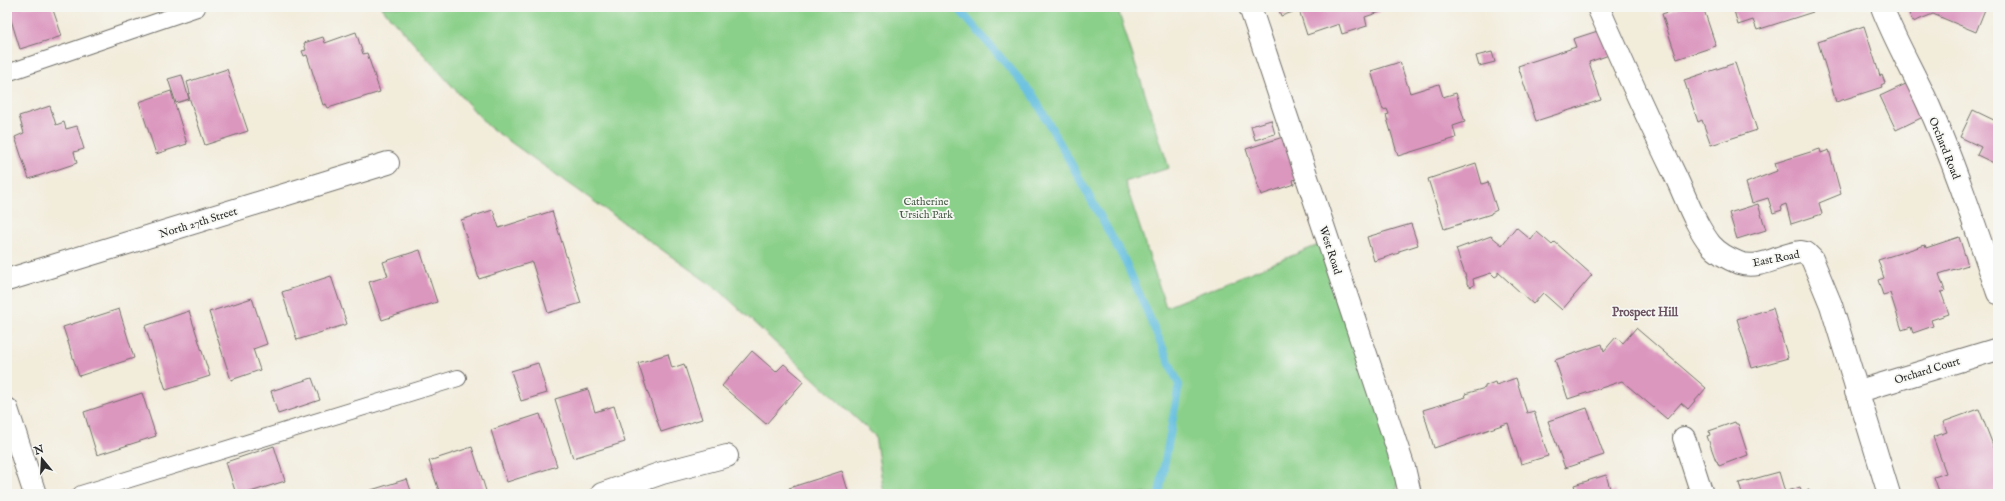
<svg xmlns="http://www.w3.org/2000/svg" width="2005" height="501" viewBox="0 0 2005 501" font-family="'IM FELL English',serif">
<rect width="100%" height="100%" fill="#f6f6f2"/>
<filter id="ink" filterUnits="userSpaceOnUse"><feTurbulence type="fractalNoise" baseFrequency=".025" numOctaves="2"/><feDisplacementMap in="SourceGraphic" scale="8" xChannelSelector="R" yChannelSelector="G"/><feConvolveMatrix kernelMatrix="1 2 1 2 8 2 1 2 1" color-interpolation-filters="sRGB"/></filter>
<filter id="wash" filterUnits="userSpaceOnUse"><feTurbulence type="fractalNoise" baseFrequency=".012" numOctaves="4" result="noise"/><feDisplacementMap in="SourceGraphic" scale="16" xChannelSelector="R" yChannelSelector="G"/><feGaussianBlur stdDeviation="0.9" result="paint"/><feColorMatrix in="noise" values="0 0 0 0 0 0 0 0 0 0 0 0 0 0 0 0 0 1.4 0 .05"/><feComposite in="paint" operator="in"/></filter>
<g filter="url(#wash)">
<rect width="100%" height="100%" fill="#f2ecdb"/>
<path fill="#8bd08a" stroke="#5b7e5a" d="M381 7H1117L1169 168 1125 182 1166 307 1328 241 1404 468 1395 494H884L875 436 720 291 488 126Z"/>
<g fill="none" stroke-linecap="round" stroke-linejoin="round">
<path stroke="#60bdde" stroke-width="8" d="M957 7 1033 95 1125 261 1179 385 1159 494"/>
</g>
<g id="blocks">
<g fill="#dc97bf">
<path d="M7 7H52L62 36 20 49Z"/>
<path d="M1278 7H1379L1380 12 1365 17 1367 26 1342 34 1339 24 1307 35 1299 10 1281 16Z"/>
<path d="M1683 7H1703L1716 46 1677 59 1662 14Z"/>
<path d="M1733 7H1812L1813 12 1757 30 1753 20 1738 25Z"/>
<path d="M1906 7H1986L1976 32 1933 14 1913 22Z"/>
<path d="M1864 26 1880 76 1882 75 1885 83 1881 85 1882 87 1836 102 1818 42Z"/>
<path d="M1604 29 1612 54 1589 62 1601 100 1536 121 1518 66 1576 47 1573 39Z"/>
<path d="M356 32 363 54 367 53 380 92 328 108 326 104 323 105 307 55 304 56 302 51 306 50 304 43 323 37 325 43Z"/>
<path d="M1492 52 1495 62 1479 66 1476 56Z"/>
<path d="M1400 62 1410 93 1439 84 1443 97 1456 93 1465 122 1453 126 1456 138 1398 156 1386 115 1389 114 1387 109 1383 110 1371 71Z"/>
<path d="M1735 63 1757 130 1711 145 1702 120 1698 122 1684 80Z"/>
<path d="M227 69 248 131 205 145 188 94 190 93 187 82Z"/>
<path d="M182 75 189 99 176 103 168 79Z"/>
<path d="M1908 83 1923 117 1896 130 1880 96Z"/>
<path d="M171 91 187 144 156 154 139 102Z"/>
<path d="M50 106 56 125 64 122 66 129 77 126 84 149 74 152 77 163 29 179 15 137 24 133 19 116Z"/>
<path d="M1973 110 1998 122V165L1977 155 1981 147 1960 137Z"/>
<path d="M1271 120 1275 134 1255 140 1251 126Z"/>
<path d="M1283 137 1301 177 1293 180 1294 184 1261 195 1246 149Z"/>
<path d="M1820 149 1821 153 1829 150 1841 194 1819 203 1822 214 1791 224 1786 204 1781 206 1782 210 1773 213 1768 198 1752 203 1746 183 1777 171 1775 163Z"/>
<path d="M1476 163 1482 184 1488 182 1497 210 1491 213V214L1444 229 1428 179Z"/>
<path d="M1758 204 1766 230 1737 239 1729 213Z"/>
<path d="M493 210 499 228 552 211 581 303 548 313 532 262 479 279 461 220Z"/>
<path d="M1411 224 1418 245 1399 251V253L1374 261 1367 237Z"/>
<path d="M1516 227 1531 240 1537 232 1552 245 1555 242 1592 275 1562 310 1543 293 1533 304 1498 272V275L1495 277 1491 273 1473 279 1474 285 1471 287 1467 284V280L1456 249 1491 236 1502 245Z"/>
<path d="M1959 237 1968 265 1939 274 1945 291 1941 292 1949 314 1931 320 1933 326 1913 333 1911 327 1902 330 1890 293 1883 295 1878 280 1884 278 1878 260 1925 245 1926 248Z"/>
<path d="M420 250 437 302 382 320 369 282 388 276 383 262Z"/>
<path d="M331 276 347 324 297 340 282 292Z"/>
<path d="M252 298 267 344 253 349 260 370 231 380 209 312Z"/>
<path d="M1773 308 1788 358 1752 368 1737 319Z"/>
<path d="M119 309 134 358 79 376 63 327Z"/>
<path d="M189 311 210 376 166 390 145 326Z"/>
<path d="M1636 328 1706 388 1688 409 1681 403 1667 419 1622 381 1568 399 1555 360 1602 344 1604 351 1616 337 1623 343Z"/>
<path d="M752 351 776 372 784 364 804 381 766 424 722 386Z"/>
<path d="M668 354 672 368 684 364 702 419 661 432 638 363Z"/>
<path d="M538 363 547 393 521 401 511 371Z"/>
<path d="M312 378 320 400 278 414 271 391Z"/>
<path d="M1516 378 1527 413 1534 411 1548 456 1521 464 1508 423 1434 448 1423 410 1466 397 1465 394 1485 388V386L1495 382 1496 385Z"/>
<path d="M588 389 595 412 614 406 625 442 573 458 555 399Z"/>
<path d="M142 393 156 436 97 455 84 412Z"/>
<path d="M1587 408 1604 455 1565 468 1548 421Z"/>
<path d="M1979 409 1998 458V471L1996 472 1998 478V491L1991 494H1940L1934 477 1946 473 1933 437 1947 432 1943 422Z"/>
<path d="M540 414 557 466 507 482 491 430Z"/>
<path d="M1735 422 1736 424H1738L1748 455 1719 466 1717 461H1716L1707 436 1710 435 1709 431Z"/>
<path d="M274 446 285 481 244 494H236L226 462Z"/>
<path d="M472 447 487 494H440L429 461Z"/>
<path d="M842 471 849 494H790L789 488Z"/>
<path d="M1779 472 1785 492 1800 487 1802 492 1809 490 1810 494H1742L1739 483Z"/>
<path d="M1606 475 1611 492 1615 490 1617 494H1577L1574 485Z"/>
<path d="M407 479 412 494H369L368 491Z"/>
<path d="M753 490 754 494H741Z"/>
</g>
</g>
</g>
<g filter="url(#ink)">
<use href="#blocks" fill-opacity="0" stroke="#716f69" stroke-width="1"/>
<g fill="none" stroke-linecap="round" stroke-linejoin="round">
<defs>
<g id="service">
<path d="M7 73 197 8"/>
<path d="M81 494 458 378"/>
</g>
<g id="minor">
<path d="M1250 7 1404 468 1410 494"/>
<path d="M1598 7C1623 64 1648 120 1675 175 1686 198 1695 225 1711 245 1718 253 1729 259 1739 263 1761 270 1780 254 1801 252L1806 253 1812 259 1831 305 1889 494"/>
<path d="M1882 7C1895 41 1913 71 1928 104 1955 165 1976 229 1998 293"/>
<path d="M7 280 388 163"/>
<path d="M1856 392 1998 349"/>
<path d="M7 409 35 494"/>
<path d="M1684 438 1702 494"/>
<path d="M602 494 662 473 727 456"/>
</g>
</defs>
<use href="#service" stroke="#716f69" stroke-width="18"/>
<use href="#minor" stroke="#716f69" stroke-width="24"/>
<use href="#service" stroke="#fff" stroke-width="16"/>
<use href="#minor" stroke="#fff" stroke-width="22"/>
</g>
</g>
<g text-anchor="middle" stroke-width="3.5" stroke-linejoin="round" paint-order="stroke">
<g font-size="11" fill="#2b2b2b" stroke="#f6f6f2">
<text transform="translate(1945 148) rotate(68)" y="4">Orchard Road</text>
<text transform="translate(198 222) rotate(-17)" y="4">North 27th Street</text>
<text transform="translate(1331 250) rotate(72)" y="4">West Road</text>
<text transform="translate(1776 258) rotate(-11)" y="4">East Road</text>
<text transform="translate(1927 370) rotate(-17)" y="4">Orchard Court</text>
</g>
<g font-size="11" fill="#485d48" stroke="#f6f6f2">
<text x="926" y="205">Catherine<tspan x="926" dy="13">Ursich Park</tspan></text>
</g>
<g font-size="12" font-weight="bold" fill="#69515f" stroke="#f6f6f2">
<text x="1645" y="316">Prospect Hill</text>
</g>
</g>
<rect width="2005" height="501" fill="none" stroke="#f6f6f2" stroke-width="24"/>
<g transform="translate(42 459) rotate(342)" stroke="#f6f6f2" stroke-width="3" paint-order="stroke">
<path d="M0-3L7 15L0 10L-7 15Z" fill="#2b2b2b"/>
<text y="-6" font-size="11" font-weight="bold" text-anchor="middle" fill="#2b2b2b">N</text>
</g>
</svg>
